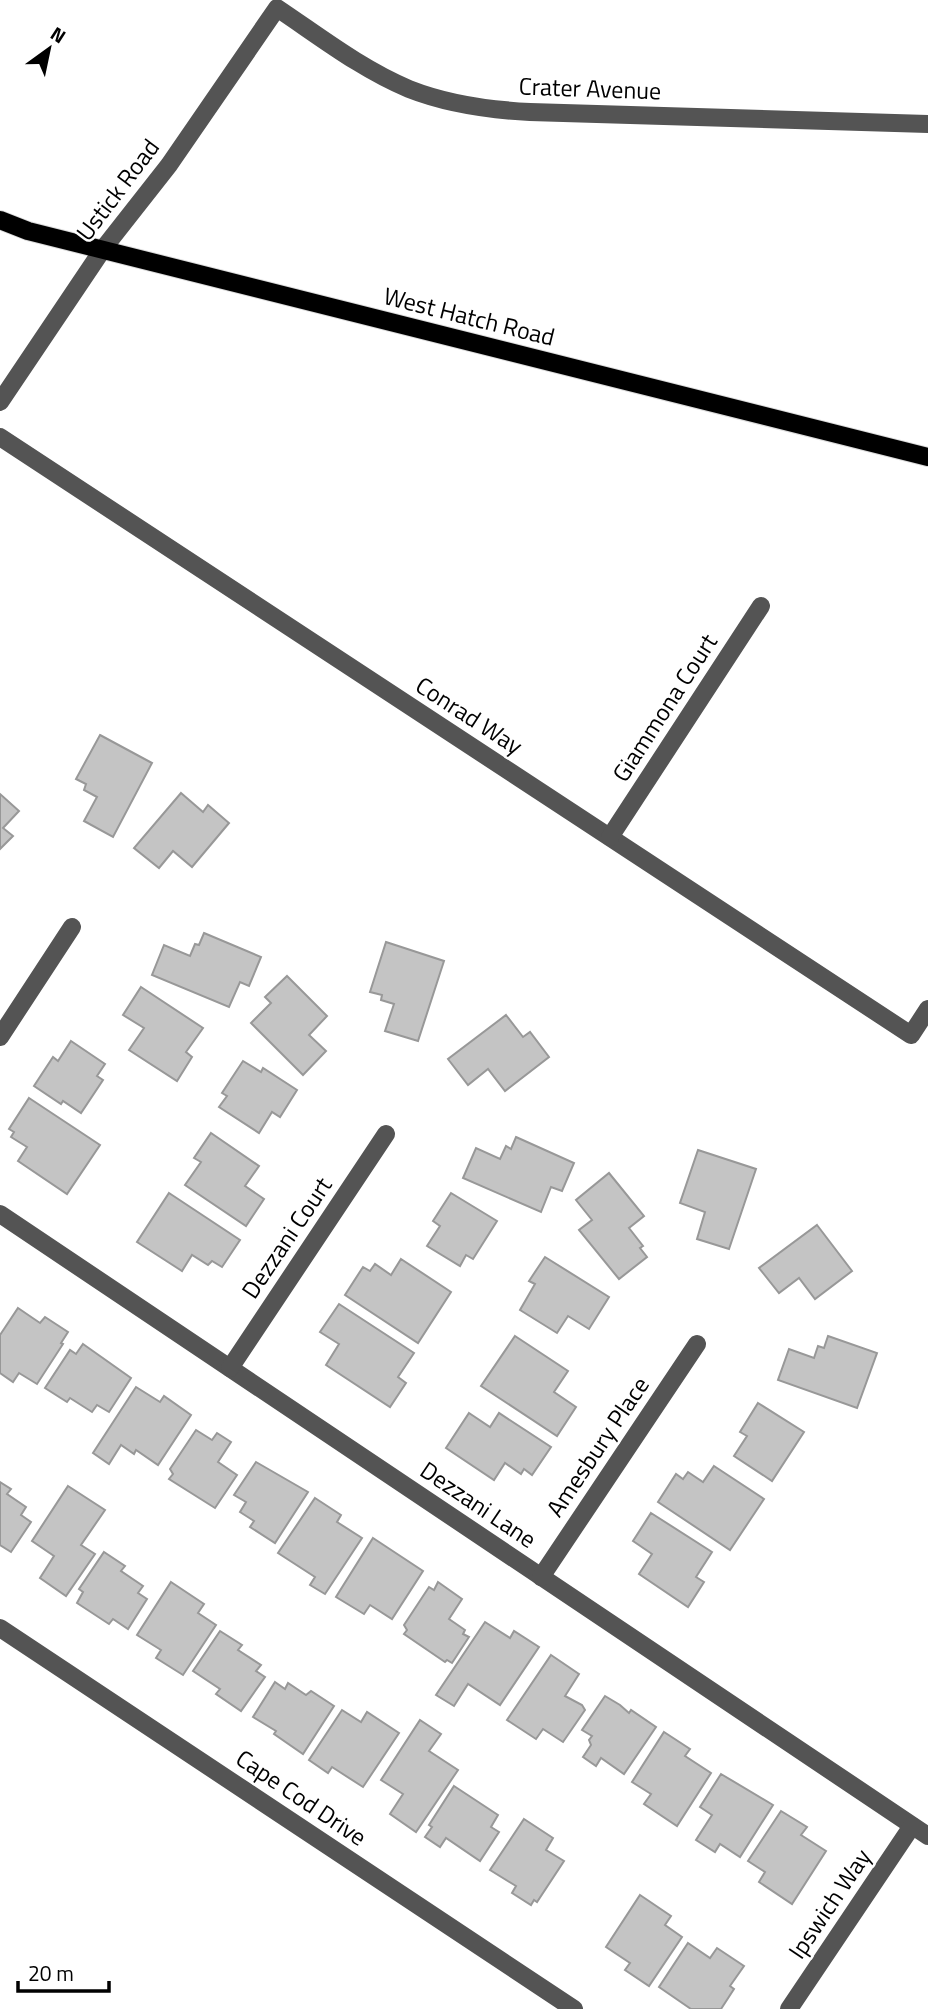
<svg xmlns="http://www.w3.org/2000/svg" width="928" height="2009" viewBox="0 0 928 2009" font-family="'Titillium Web',sans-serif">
<rect width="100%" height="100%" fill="#fff"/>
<g fill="#c4c4c4" stroke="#989898" stroke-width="2">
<path d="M100 735 152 763 113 837 84 821 97 797 84 790 86 784 76 779Z"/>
<path d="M181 793 203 812 208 805 229 823 192 867 173 851 159 868 134 848Z"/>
<path d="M0 794 19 811 3 828 13 836 0 849Z"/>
<path d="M204 933 261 957 249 986 240 982 229 1007 152 975 164 945 190 956 195 944 199 945Z"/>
<path d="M386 942 444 961 418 1041 385 1031 394 1004 381 1000 382 995 370 992Z"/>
<path d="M287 976 327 1016 309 1035 326 1051 303 1075 251 1023 271 1003 265 997Z"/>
<path d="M141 987 203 1028 186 1052 192 1057 177 1081 129 1050 144 1028 123 1015Z"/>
<path d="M506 1015 523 1037 530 1032 549 1057 505 1091 488 1069 468 1085 448 1059Z"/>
<path d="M71 1041 105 1064 97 1076 103 1080 81 1113 63 1101 61 1104 34 1086 53 1057 58 1061Z"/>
<path d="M243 1061 261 1072 263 1068 297 1090 280 1117 272 1112 259 1133 219 1107 227 1096 222 1093Z"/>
<path d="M29 1098 100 1145 67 1194 18 1161 27 1147 11 1137 14 1132 9 1129Z"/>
<path d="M211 1133 259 1166 245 1186 264 1199 246 1226 185 1185 201 1162 194 1158Z"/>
<path d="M516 1137 574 1163 562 1191 551 1187 541 1212 463 1178 476 1148 500 1159 506 1146 511 1149Z"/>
<path d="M698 1150 756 1169 729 1249 697 1239 705 1212 680 1203Z"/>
<path d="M609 1173 644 1216 629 1228 643 1246 640 1248 647 1257 619 1279 579 1230 592 1220 576 1200Z"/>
<path d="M169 1193 240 1240 222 1267 212 1261 208 1265 192 1255 182 1271 137 1242Z"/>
<path d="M451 1193 497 1221 473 1259 466 1255 460 1266 427 1246 440 1226 433 1221Z"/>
<path d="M817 1225 852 1271 815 1299 799 1278 779 1293 759 1268Z"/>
<path d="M545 1257 609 1297 589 1329 568 1316 557 1333 520 1310 535 1284 529 1281Z"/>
<path d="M401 1259 451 1292 418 1343 345 1295 363 1267 370 1271 375 1264 391 1275Z"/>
<path d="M339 1304 414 1353 398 1377 406 1383 390 1407 326 1365 339 1344 320 1332Z"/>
<path d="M18 1308 40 1323 45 1317 68 1332 61 1343 63 1344 37 1384 19 1373 13 1382 0 1373V1335Z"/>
<path d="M515 1336 568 1371 554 1392 576 1407 557 1436 481 1386Z"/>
<path d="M828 1336 877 1353 857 1408 778 1380 789 1349 814 1358 818 1346 824 1348Z"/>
<path d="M83 1344 131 1378 109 1412 97 1405 92 1412 70 1398 67 1402 45 1388 70 1350 76 1354Z"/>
<path d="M136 1387 160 1402 164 1396 191 1415 158 1465 136 1450 134 1454 121 1445 109 1464 93 1453Z"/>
<path d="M758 1403 804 1432 772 1481 734 1456 747 1436 740 1432Z"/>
<path d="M469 1413 490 1427 499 1413 551 1447 532 1475 524 1469 521 1474 505 1463 494 1480 446 1448Z"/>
<path d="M196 1430 212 1440 217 1433 231 1442 218 1462 237 1475 215 1508 169 1479 173 1474 170 1469Z"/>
<path d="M256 1462 308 1492 275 1543 250 1527 254 1521 240 1512 246 1502 234 1495Z"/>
<path d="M714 1466 764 1499 730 1550 658 1502 676 1474 683 1479 688 1472 703 1482Z"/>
<path d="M0 1482 11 1489 7 1494 26 1507 21 1515 31 1522 11 1552 0 1545Z"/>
<path d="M68 1486 105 1510 81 1545 95 1554 66 1596 40 1578 54 1556 32 1541Z"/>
<path d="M315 1498 341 1515 337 1522 362 1538 325 1594 310 1585 315 1577 278 1553Z"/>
<path d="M651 1513 712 1552 696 1577 704 1582 688 1607 639 1574 652 1554 633 1541Z"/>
<path d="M373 1538 423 1571 392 1619 370 1605 364 1614 336 1597Z"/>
<path d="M104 1552 125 1566 121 1571 143 1586 138 1593 147 1599 128 1629 113 1619 109 1624 77 1603 83 1592 79 1589Z"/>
<path d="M171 1582 204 1604 198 1613 216 1625 183 1675 156 1658 161 1650 137 1635Z"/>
<path d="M438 1582 462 1599 449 1619 465 1630 463 1634 469 1637 452 1663 447 1660 445 1662 404 1634 407 1630 404 1625 429 1587 434 1590Z"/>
<path d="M485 1622 510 1638 514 1631 539 1647 500 1705 468 1684 454 1706 436 1695Z"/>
<path d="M220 1631 242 1645 238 1650 261 1665 256 1671 265 1677 241 1711 216 1694 220 1689 193 1671Z"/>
<path d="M551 1655 579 1674 565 1696 582 1705 585 1710 563 1742 543 1729 536 1739 507 1720Z"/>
<path d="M275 1682 285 1689 288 1683 306 1695 311 1691 334 1706 303 1754 274 1734 276 1731 253 1717Z"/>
<path d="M605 1696 620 1705 629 1713 631 1710 656 1727 624 1774 601 1758 596 1766 583 1757 591 1745 589 1740 592 1736 582 1730Z"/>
<path d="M342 1710 361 1722 367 1712 399 1733 363 1787 332 1767 328 1773 309 1760Z"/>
<path d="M420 1720 441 1734 429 1751 458 1770 416 1832 390 1814 403 1794 381 1780Z"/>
<path d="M664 1732 690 1749 685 1756 711 1773 677 1826 644 1804 651 1794 632 1782Z"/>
<path d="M721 1774 773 1805 740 1857 720 1844 715 1852 696 1840 712 1815 700 1807Z"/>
<path d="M454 1786 498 1815 491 1827 499 1832 480 1861 446 1838 440 1847 425 1837 432 1827 429 1825Z"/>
<path d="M781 1811 807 1827 801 1835 826 1851 792 1904 759 1882 765 1872 748 1861Z"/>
<path d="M524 1819 553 1838 546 1850 564 1861 537 1902 534 1900 531 1905 512 1893 516 1886 490 1870Z"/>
<path d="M640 1895 671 1916 665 1925 682 1937 649 1986 625 1970 630 1963 606 1947Z"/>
<path d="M688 1943 710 1958 717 1948 744 1966 730 1986 734 1989 721 2009H691L659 1987Z"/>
</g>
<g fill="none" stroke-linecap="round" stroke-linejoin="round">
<defs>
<path id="major" d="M0 220 28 231 928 457"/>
</defs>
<use href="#major" stroke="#dbdbdb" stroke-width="20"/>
<g stroke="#545454" stroke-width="18">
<path d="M0 402 103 249 169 165 277 8C319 36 361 69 409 89 447 104 490 110 530 112L928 124"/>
<path d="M0 437 911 1035 928 1009"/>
<path d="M610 837 761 606"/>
<path d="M0 1037 72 927"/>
<path d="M0 1214 928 1836"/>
<path d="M230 1368 386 1134"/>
<path d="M541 1577 697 1344"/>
<path d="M0 1628 574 2009"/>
<path d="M789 2009 912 1826"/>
</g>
<use href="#major" stroke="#000" stroke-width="18"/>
</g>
<g text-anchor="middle" stroke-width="5" stroke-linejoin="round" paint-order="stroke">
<g font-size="24" fill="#000" stroke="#fff">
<text transform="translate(590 89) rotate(2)" y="8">Crater Avenue</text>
<text transform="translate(118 190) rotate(-53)" y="8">Ustick Road</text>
<text transform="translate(469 317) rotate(14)" y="8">West Hatch Road</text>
<text transform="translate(665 708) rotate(-57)" y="8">Giammona Court</text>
<text transform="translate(469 716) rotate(33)" y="8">Conrad Way</text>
<text transform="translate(287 1238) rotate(-56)" y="8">Dezzani Court</text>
<text transform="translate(598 1447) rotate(-56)" y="8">Amesbury Place</text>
<text transform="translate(478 1505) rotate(34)" y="8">Dezzani Lane</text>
<text transform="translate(301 1798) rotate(34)" y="8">Cape Cod Drive</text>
<text transform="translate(830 1904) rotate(-56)" y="8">Ipswich Way</text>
</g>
</g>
<g transform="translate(49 49) rotate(33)" stroke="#ffffff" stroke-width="5" paint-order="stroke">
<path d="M0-5L12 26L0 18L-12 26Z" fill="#000000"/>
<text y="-10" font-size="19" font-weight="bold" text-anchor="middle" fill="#000000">N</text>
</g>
<path d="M18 1981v10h91v-10" fill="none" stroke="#000000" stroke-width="3.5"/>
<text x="28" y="1981" font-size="21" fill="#000000" stroke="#ffffff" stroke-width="5" paint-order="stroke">20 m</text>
</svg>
